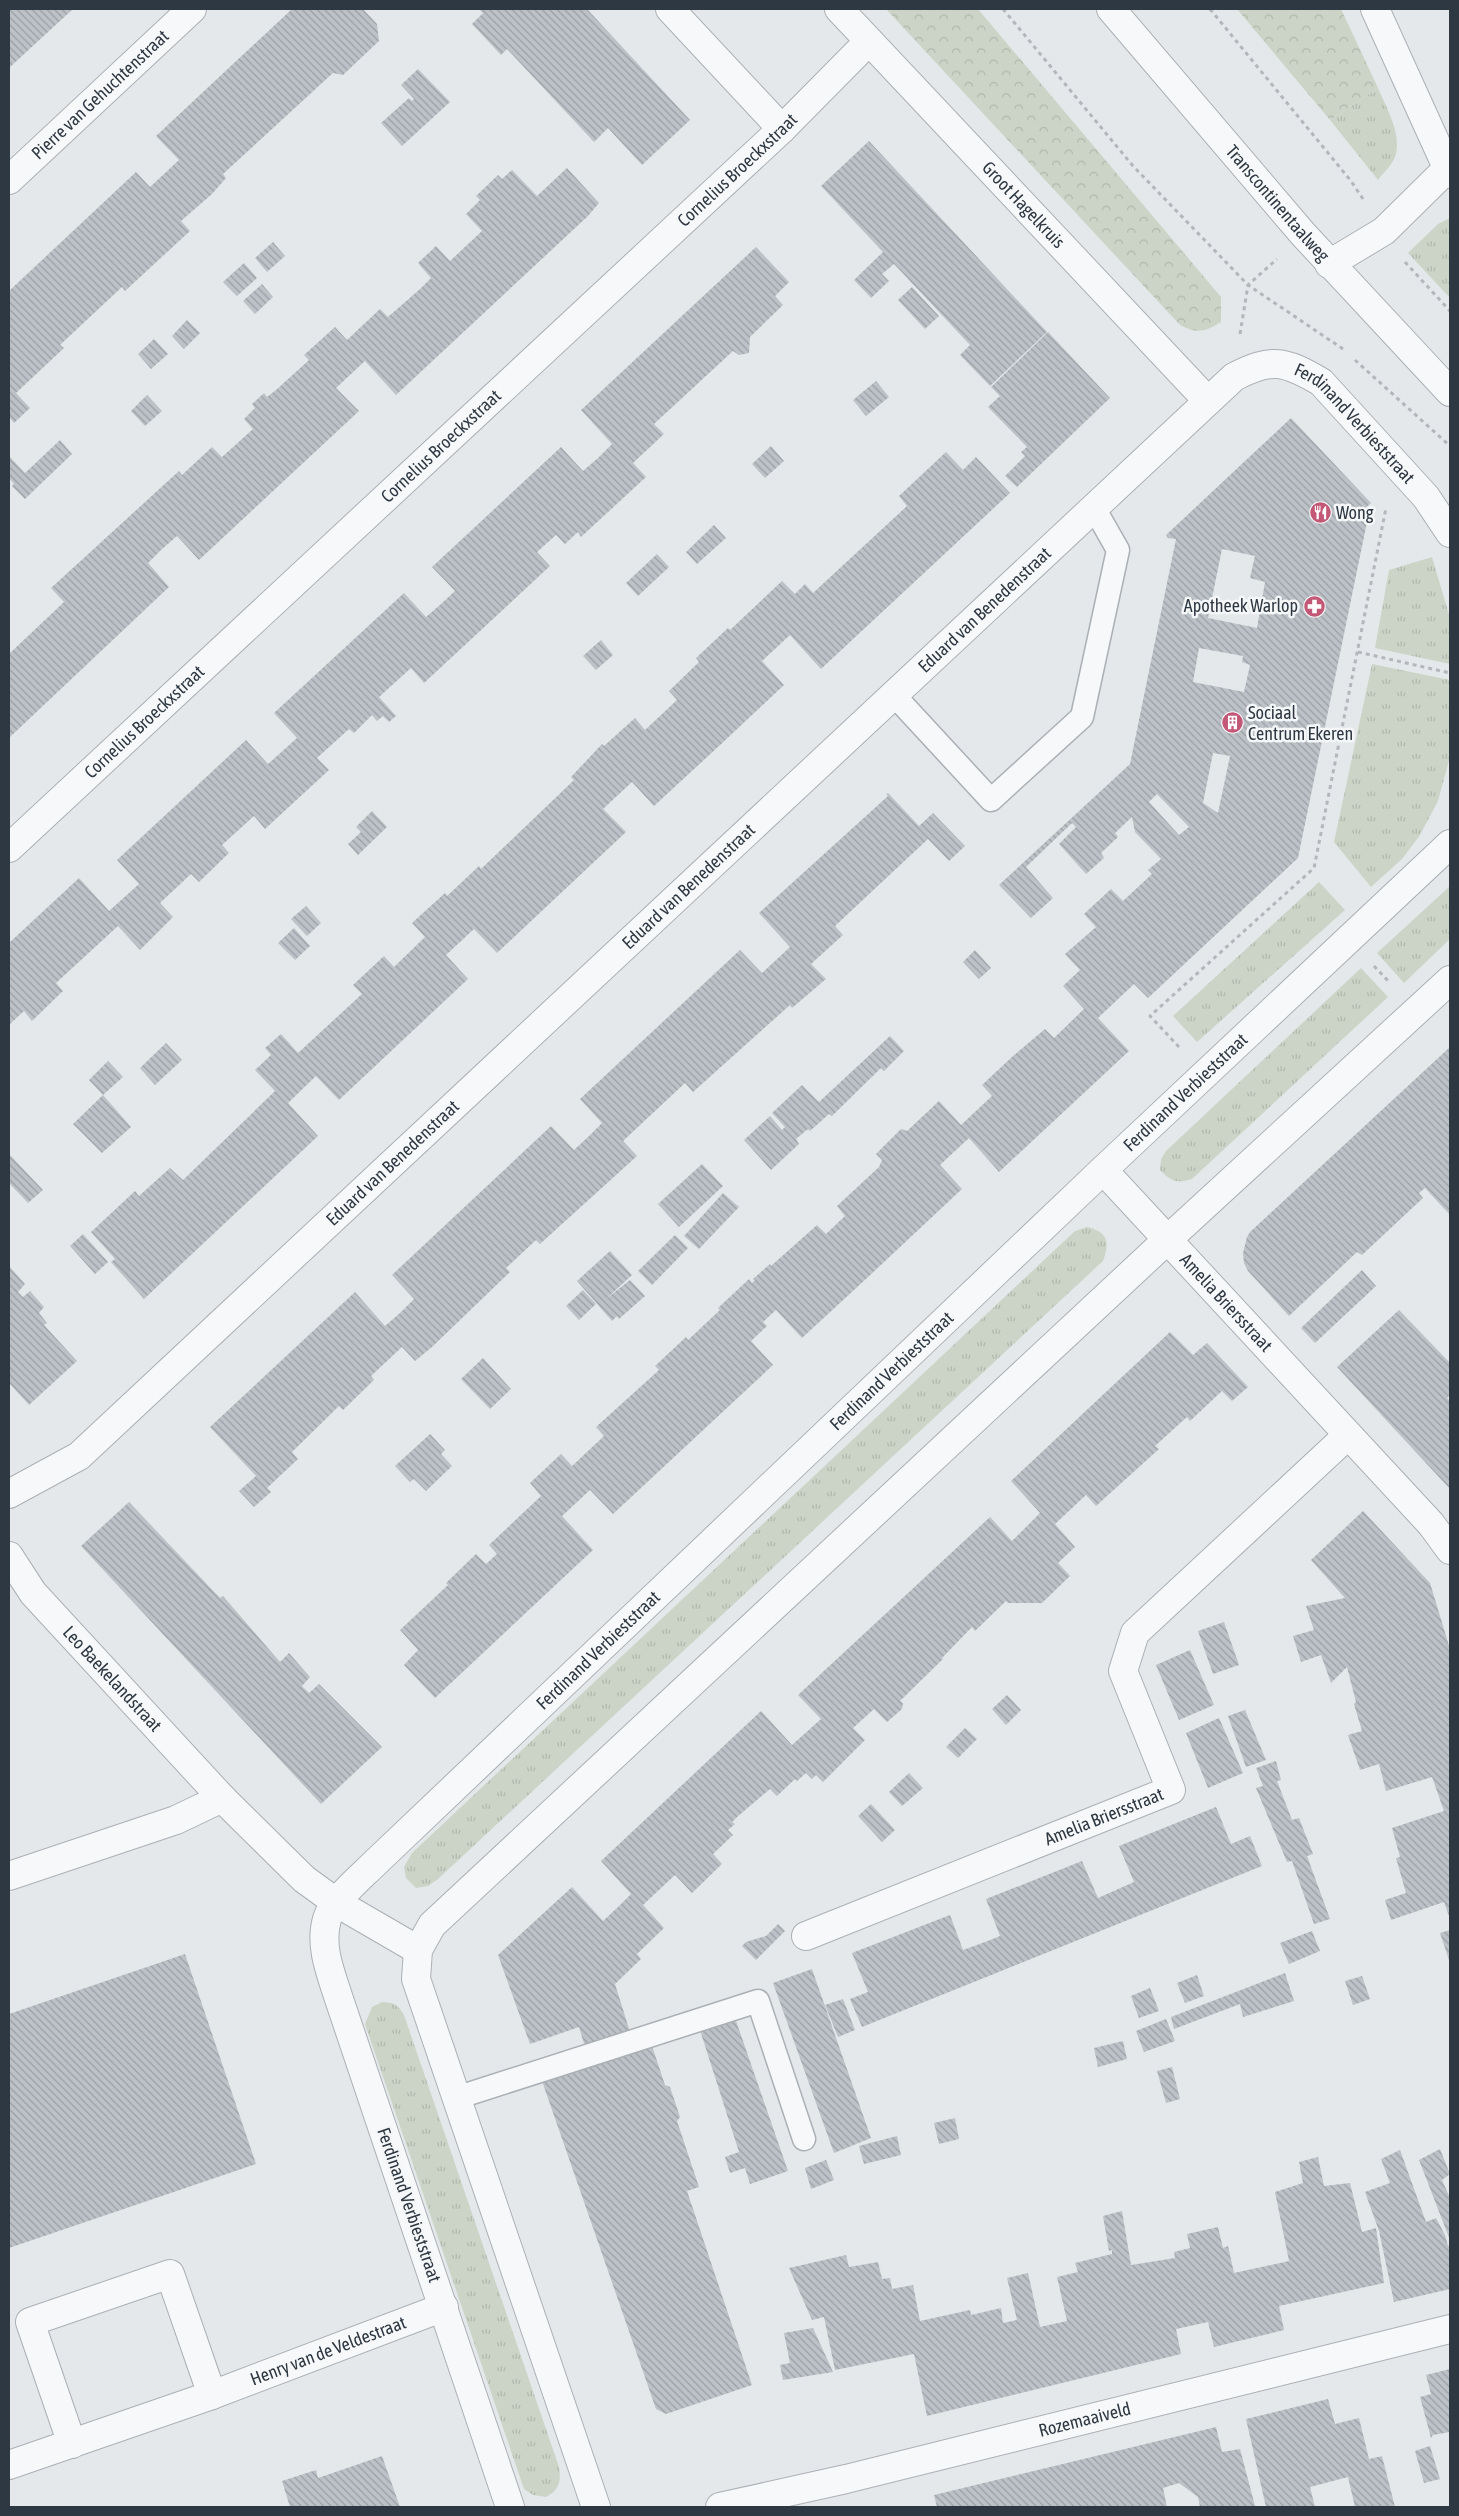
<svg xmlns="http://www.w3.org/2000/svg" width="1459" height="2516" viewBox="0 0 1459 2516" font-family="'Asap Condensed',sans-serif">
<defs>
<pattern id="grass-tufts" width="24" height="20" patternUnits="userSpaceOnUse" patternTransform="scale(1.25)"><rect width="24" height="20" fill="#ccd4c7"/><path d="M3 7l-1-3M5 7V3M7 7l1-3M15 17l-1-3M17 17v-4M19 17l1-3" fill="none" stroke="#b0b7ac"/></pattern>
<pattern id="forest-crowns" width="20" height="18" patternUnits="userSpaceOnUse" patternTransform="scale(1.25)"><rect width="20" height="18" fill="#ccd4c7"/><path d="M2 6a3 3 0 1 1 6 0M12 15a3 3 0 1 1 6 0" fill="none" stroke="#b0b7ac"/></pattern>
<pattern id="building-back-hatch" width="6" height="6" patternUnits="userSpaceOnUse" patternTransform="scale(1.25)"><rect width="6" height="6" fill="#bcc2c7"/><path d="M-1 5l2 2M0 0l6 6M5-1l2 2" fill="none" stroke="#999fa3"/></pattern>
</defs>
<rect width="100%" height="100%" fill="#e5e8eb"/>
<g fill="url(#grass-tufts)">
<path d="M1378 88C1386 107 1403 136 1395 157 1392 165 1383 173 1378 180L1330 120Z"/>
<path d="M1448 219H1450V298L1408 253 1438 224Z"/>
<path d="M1432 557 1450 618V664L1375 648 1389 570Z"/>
<path d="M1372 664 1450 680V757L1438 801 1420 835 1402 859 1371 887 1334 842Z"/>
<path d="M1319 882 1345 910 1197 1042 1173 1016Z"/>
<path d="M1450 886V939L1404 983 1377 953Z"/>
<path d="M1361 968 1388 997 1192 1179C1176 1184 1171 1181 1160 1170L1161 1159 1166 1151Z"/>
<path d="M1087 1227C1108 1232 1110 1242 1103 1261L438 1879 428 1886 416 1888 406 1878 404 1867 412 1853 1075 1231Z"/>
<path d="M382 2002C394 2002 398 2005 404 2015L559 2467C561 2482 560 2489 546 2497L533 2495 524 2489 365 2024 372 2007Z"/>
</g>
<g fill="url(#forest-crowns)">
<path d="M886 9H978L1221 297V322C1205 332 1196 334 1180 325Z"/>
<path d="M1237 9H1341L1378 88 1330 120Z"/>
</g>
<g fill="url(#building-back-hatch)" fill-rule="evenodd">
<path d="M9 9H73L9 68Z"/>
<path d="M292 9H363L377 24 379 41 343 75 333 73 223 174 226 178 212 194 181 221 190 231 125 291 122 287 60 345 64 348 16 393 30 408 14 423 9 417V291L136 172 150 187 179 160 156 136Z"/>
<path d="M479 9H587L690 120 642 165 608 128 594 142 507 49 501 55 472 24 483 13Z"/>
<path d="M418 69 450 102 402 146 381 123 409 98 412 101 414 99 401 85Z"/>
<path d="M869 141 1047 332 990 386 960 355 970 345 894 264 882 274 889 281 871 298 854 280 883 252 821 186Z"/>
<path d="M567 168 599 203 588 216 396 395 365 361 336 388 359 411 199 560 177 536 161 550 148 563 169 587 10 737 9 654 64 602 51 588 179 471 182 475 212 447 222 457 253 429 244 419 255 408 252 404 264 393 267 397 276 390 309 360 304 355 335 327 347 340 380 309 388 317 420 289 431 278 418 263 436 246 450 261 482 231 466 214 480 200 476 196 498 175 502 179 512 170 537 196Z"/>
<path d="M273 242 285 256 267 272 255 258Z"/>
<path d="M756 247 789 282 775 296 783 305 750 337 749 353 739 355 733 351 654 424 664 434 633 463 646 477 581 537 578 532 565 544 556 535 537 552 550 566 424 683 411 668 379 697 396 716 389 722 383 716 377 721 372 715 354 733 349 729 317 758 329 770 265 829 254 816 222 845 229 853 199 882 191 874 160 903 173 917 140 950 118 926 56 983 63 991 32 1021 24 1011 9 1025V943L79 878 109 911 139 884 117 860 246 740 268 764 297 738 274 713 404 593 426 617 441 604 455 591 432 567 561 447 583 471 598 458 612 444 581 410Z"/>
<path d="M244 263 257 278 237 296 223 282Z"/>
<path d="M262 284 273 297 255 314 243 301Z"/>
<path d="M912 287 939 316 925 329 898 300Z"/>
<path d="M187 320 200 333 184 349 172 336Z"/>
<path d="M1048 332 1110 398 1017 487 1005 476 1025 456 1021 452 1027 447 988 407 1000 396 991 387Z"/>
<path d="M154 339 168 354 151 369 138 354Z"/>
<path d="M876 381 889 397 866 416 853 400Z"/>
<path d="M147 395 162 411 145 426 131 411Z"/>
<path d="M1291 418 1371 503 1355 518 1367 522 1298 858 1148 998 1134 984 1098 1018 1129 1051 999 1172 969 1138 940 1165 962 1189 867 1278 802 1338 776 1310 763 1322 767 1326 751 1341 773 1365 613 1514 590 1490 562 1516 593 1550 435 1698 404 1665 418 1650 400 1630 448 1585 446 1583 476 1554 486 1564 497 1554 489 1545 541 1496 530 1483 561 1454 572 1466 604 1436 596 1427 659 1370 655 1366 686 1337 688 1340 720 1310 718 1308 749 1279 752 1283 755 1280 753 1279 770 1264 771 1266 817 1225 826 1234 845 1216 837 1206 879 1167 882 1160 876 1154 901 1129 907 1131 939 1101 961 1125 992 1096 982 1085 1013 1056 1045 1029 1054 1038 1084 1009 1063 986 1080 970 1065 954 1096 927 1084 914 1111 889 1123 901 1152 874 1148 870 1161 859 1135 832 1132 817 1115 833 1118 837 1101 853 1104 858 1086 874 1059 844 1076 827 1072 823 1026 867 1053 898 1031 918 999 885 1130 764 1176 539 1168 538 1166 535ZM1222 549 1255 556 1250 578 1265 582 1257 628 1208 618ZM1199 648 1243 656 1242 662 1250 665 1244 692 1193 682ZM1213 753 1230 756 1218 813 1203 803ZM1157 794 1189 827 1179 835 1149 802Z"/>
<path d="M60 440 72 454 25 499 12 486 14 484 9 478V456L25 473Z"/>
<path d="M771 446 784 461 765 478 752 464Z"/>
<path d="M946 452 963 470 976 457 1010 493 821 669 790 635 762 661 784 685 719 746 654 806 632 782 603 809 626 832 497 953 474 929 446 955 468 979 339 1100 316 1076 288 1103 318 1136 144 1299 111 1262 115 1259 91 1232 135 1191 139 1196 170 1168 183 1180 275 1091 255 1070 271 1055 265 1048 281 1034 298 1053 362 994 353 985 384 956 394 967 425 937 412 923 445 893 447 896 479 866 481 869 574 780 571 777 602 744 604 746 635 718 645 730 677 700 669 691 699 662 696 658 728 628 730 630 782 581 795 594 805 584 813 593 907 506 899 496Z"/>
<path d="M714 525 726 538 697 564 686 552Z"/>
<path d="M657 554 669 567 638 596 626 583Z"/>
<path d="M601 640 613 655 596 670 583 656Z"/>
<path d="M888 793 919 826 933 813 965 846 949 861 928 839 835 926 843 935 811 964 826 979 792 1008 790 1005 693 1092 685 1083 623 1141 637 1156 540 1244 536 1240 506 1268 510 1272 432 1347 415 1361 402 1347 371 1376 374 1380 343 1410 339 1406 292 1452 298 1459 267 1488 271 1492 254 1507 239 1491 256 1476 210 1427 355 1292 385 1326 400 1313 414 1299 392 1275 425 1244 551 1126 574 1150 588 1137 602 1123 580 1099 740 950 762 973 790 947 759 913 888 796 886 794Z"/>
<path d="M372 811 387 827 358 855 348 844 361 832 356 827Z"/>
<path d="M306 906 321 923 307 936 291 919Z"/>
<path d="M294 928 310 946 295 960 278 943Z"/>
<path d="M975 950 991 968 979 979 963 962Z"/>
<path d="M890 1036 904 1051 884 1071 881 1068 832 1116 829 1114 810 1131 808 1129 796 1139 799 1144 771 1170 744 1140 770 1116 782 1130 785 1127 772 1113 802 1085 819 1102Z"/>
<path d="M166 1043 182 1060 155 1085 140 1068Z"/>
<path d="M1450 1047V1215L1425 1188 1419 1193 1423 1198 1362 1255 1357 1252 1289 1316 1248 1271 1244 1263 1243 1253 1247 1237 1250 1232Z"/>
<path d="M108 1061 123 1077 103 1095 89 1080Z"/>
<path d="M103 1095 131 1127 102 1153 73 1124Z"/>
<path d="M9 1154 43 1190 28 1203 9 1183Z"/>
<path d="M702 1164 723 1186 679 1227 658 1204Z"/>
<path d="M723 1193 739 1207 699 1249 684 1236Z"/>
<path d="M83 1234 108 1262 95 1274 70 1246Z"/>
<path d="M675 1235 688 1248 652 1285 638 1271Z"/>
<path d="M610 1251 632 1275 606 1299 630 1280 645 1296 619 1319 617 1316 612 1321 577 1281Z"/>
<path d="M9 1266 25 1284 18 1292 23 1297 30 1291 44 1307 39 1313 47 1323 44 1325 77 1361 29 1405 9 1383Z"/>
<path d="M1362 1270 1376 1286 1315 1343 1301 1328Z"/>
<path d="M583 1290 596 1304 579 1320 566 1306Z"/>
<path d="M1399 1310 1450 1363V1395L1447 1398 1450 1401V1489L1337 1367Z"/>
<path d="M1170 1332 1193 1355 1207 1343 1248 1387 1232 1401 1222 1391 1190 1421 1187 1417 1155 1446 1159 1449 1096 1506 1086 1495 1055 1524 1075 1547 1058 1563 1070 1576 1042 1603H1008L1006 1601 975 1631 972 1627 942 1658 943 1659 900 1701 903 1703 902 1709 887 1722 874 1709 853 1728 865 1740 823 1782 816 1775 812 1779 806 1773 797 1781 795 1779 777 1796 770 1789 737 1817 732 1822 735 1824 728 1830 733 1835 713 1854 722 1864 692 1893 675 1875 643 1905 664 1928 637 1954 641 1959 615 1984 630 2032 585 2047 579 2027 530 2044 498 1955 572 1887 603 1921 617 1908 631 1894 601 1861 761 1711 792 1745 821 1719 798 1695 990 1517 1012 1541 1040 1513 1011 1481Z"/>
<path d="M483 1358 511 1389 490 1409 461 1379Z"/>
<path d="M430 1434 445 1450 441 1454 452 1466 426 1491 414 1479 410 1482 395 1466Z"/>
<path d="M129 1502 220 1598 223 1596 280 1662 289 1653 310 1677 302 1686 309 1693 319 1684 382 1747 321 1804 81 1546Z"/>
<path d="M1363 1511 1430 1583 1450 1649V1919L1444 1902 1391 1920 1385 1900 1406 1893 1396 1858 1400 1857 1392 1828 1444 1811 1432 1777 1386 1791 1379 1764 1360 1770 1348 1735 1362 1731 1354 1704 1356 1702 1347 1667 1331 1683 1321 1655 1301 1662 1293 1636 1314 1630 1306 1606 1345 1598 1311 1560Z"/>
<path d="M1224 1622 1239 1665 1213 1674 1198 1631Z"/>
<path d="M1190 1650 1214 1705 1179 1720 1156 1665Z"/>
<path d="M1007 1695 1021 1710 1006 1725 992 1709Z"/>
<path d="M1245 1710 1266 1760 1246 1767 1228 1716Z"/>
<path d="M1219 1718 1243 1773 1208 1788 1186 1733Z"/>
<path d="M965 1728 977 1739 958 1758 946 1747Z"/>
<path d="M1276 1761 1281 1780 1277 1781 1292 1820 1299 1818 1313 1854 1307 1856 1330 1919 1314 1924 1292 1861 1287 1862 1256 1788 1263 1786 1256 1768Z"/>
<path d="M909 1773 923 1788 902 1806 889 1792Z"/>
<path d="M871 1804 895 1830 882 1842 858 1816Z"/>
<path d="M1216 1807 1231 1844 1250 1836 1262 1866 862 2027 850 1999 868 1992 852 1953 950 1915 963 1950 985 1942 1000 1936 986 1899 1082 1861 1098 1898 1134 1882 1119 1846Z"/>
<path d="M778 1924 785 1931 756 1960 742 1946 746 1942 766 1936Z"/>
<path d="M1450 1930V1963L1440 1933Z"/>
<path d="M1312 1931 1320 1951 1289 1964 1280 1943Z"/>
<path d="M185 1954 256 2164 9 2248V2014Z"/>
<path d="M812 1969 871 2138 834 2153 773 1983Z"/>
<path d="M1285 1973 1294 2001 1243 2017 1240 2004 1174 2029 1171 2017Z"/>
<path d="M1197 1975 1204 1996 1185 2003 1177 1983Z"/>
<path d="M1362 1976 1370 1999 1353 2005 1345 1981Z"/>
<path d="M1150 1988 1159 2011 1139 2018 1131 1996Z"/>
<path d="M843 1999 855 2030 838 2037 825 2005Z"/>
<path d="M734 2015 788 2171 750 2184 745 2168 730 2173 725 2157 739 2152 699 2027Z"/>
<path d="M1166 2019 1175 2041 1144 2052 1136 2031Z"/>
<path d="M1123 2041 1127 2059 1098 2067 1094 2048Z"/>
<path d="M651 2043 665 2085 670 2087 680 2117 677 2121 699 2187 687 2191 752 2385 666 2414 656 2409 542 2081Z"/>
<path d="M1172 2067 1180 2099 1166 2103 1157 2071Z"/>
<path d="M955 2118 959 2139 939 2144 934 2123Z"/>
<path d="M897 2136 901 2155 864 2164 859 2146Z"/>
<path d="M1440 2149 1450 2174 1442 2180 1450 2198V2240L1419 2160Z"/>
<path d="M1400 2150 1426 2222 1436 2218 1445 2235 1448 2246 1450 2245V2289L1394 2302 1379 2231 1365 2192 1390 2183 1381 2159Z"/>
<path d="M1318 2157 1324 2186 1350 2183 1362 2232 1376 2228 1384 2283 1279 2306 1284 2330 1214 2347 1208 2322 1176 2329 1181 2354 927 2416 914 2354 835 2370 824 2317 812 2320 789 2268 846 2255 849 2267 878 2262 882 2279 890 2278 892 2289 913 2285 920 2321 970 2310 971 2315 1001 2308 1003 2323 1017 2320 1007 2278 1028 2273 1040 2327 1067 2321 1057 2277 1078 2272 1075 2263 1112 2254V2250L1109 2251 1103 2216 1122 2211 1131 2265 1175 2258 1174 2252 1190 2248 1187 2234 1218 2227 1223 2248 1228 2246 1234 2273 1289 2261 1275 2192 1303 2183 1299 2162Z"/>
<path d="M826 2160 834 2180 811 2189 805 2168Z"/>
<path d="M813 2328 833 2372 783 2380 780 2365 790 2363 784 2333Z"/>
<path d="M1450 2369V2432L1433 2435 1431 2438 1420 2397 1431 2394 1426 2375Z"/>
<path d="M1328 2399 1335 2424 1359 2418 1369 2459 1382 2456 1395 2507H1355L1348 2477 1310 2487 1315 2507H1266L1246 2419Z"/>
<path d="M1216 2427 1222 2452 1240 2449 1255 2506 1200 2507 1198 2497 1179 2483 1163 2488 1167 2507H937L934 2495Z"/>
<path d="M1430 2446 1440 2479 1424 2483 1415 2451Z"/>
<path d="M382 2456 400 2507H290L282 2481 316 2470 318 2478Z"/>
</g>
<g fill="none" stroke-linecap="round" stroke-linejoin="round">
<defs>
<g id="lane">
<path d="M893 694 991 800 1082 717 1118 550 1093 506"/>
<path d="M456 2098 758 2001 804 2139"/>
</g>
<g id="street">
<path d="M670 9 782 129"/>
<path id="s1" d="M839 9 1207 400"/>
<path id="s2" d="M1111 9 1303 234 1450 392"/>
<path d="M1375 9 1450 174"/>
<path id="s3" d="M9 180 192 9"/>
<path d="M1329 264 1384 231 1448 168"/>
<path id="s4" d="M9 848 782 129 869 41"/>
<path id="s5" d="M1103 1170 1431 1524 1450 1550"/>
<path id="s6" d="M9 1494 79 1456 1234 377C1272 357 1285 361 1321 382L1426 497 1450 533"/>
<path id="s7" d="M9 1556 33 1593 222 1798 304 1879 337 1903 418 1950"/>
<path d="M9 1876 176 1820 222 1798"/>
<path id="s8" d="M806 1936 1171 1790 1123 1671 1135 1633 1348 1435"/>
<path d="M72 2444 30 2322 170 2274 212 2395"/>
<path id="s9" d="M9 2465 212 2395 444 2307"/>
<path id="s10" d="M510 2507 339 1999C331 1974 319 1946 327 1919 332 1901 361 1877 375 1863L1103 1170 1450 844"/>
<path d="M596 2507 416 1979 418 1950 432 1925 1167 1240 1450 980"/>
<path id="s11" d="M720 2507 846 2479 1450 2329"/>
</g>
</defs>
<use href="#lane" stroke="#aab0b5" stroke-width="25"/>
<use href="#street" stroke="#aab0b5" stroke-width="30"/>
<g stroke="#b3b7bb" stroke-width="3" stroke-dasharray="4 4" stroke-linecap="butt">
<path d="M1003 9 1133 166 1248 285 1343 349"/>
<path d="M1210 9 1351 181 1363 199"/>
<path d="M1405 262 1450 311"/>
<path d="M1240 334 1248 285 1277 259"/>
<path d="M1355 360 1450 446"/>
<path d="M1358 652 1450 673"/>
<path d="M1374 966 1390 983"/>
<path d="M1179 1047 1150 1016 1314 868 1386 508"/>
</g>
<use href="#lane" stroke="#f7f8f9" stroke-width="22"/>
<use href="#street" stroke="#f7f8f9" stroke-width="28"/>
</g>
<defs>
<symbol id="restaurant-disc" viewBox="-11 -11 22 22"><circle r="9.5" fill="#c25776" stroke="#f4f6f8"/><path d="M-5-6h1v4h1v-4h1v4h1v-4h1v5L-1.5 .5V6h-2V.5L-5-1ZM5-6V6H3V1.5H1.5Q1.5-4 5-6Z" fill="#fff"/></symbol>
<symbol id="pharmacy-disc" viewBox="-11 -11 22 22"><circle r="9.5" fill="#c25776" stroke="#f4f6f8"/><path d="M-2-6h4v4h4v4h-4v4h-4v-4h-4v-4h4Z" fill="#fff"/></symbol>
<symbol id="building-disc" viewBox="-11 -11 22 22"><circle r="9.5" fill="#c25776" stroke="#f4f6f8"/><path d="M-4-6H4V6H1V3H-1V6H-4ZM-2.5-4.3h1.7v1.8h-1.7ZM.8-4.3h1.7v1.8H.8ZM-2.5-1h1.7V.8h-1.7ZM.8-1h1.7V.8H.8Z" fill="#fff"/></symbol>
</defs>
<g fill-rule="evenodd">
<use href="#restaurant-disc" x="1308" y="500" width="25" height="25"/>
<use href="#pharmacy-disc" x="1302" y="594" width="25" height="25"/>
<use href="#building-disc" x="1220" y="710" width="25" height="25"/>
</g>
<g text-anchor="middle" stroke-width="5" stroke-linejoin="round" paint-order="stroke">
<g font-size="18" fill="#2e3842" stroke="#f4f6f8">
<text dy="6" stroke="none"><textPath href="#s3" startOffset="125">Pierre van Gehuchtenstraat</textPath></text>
<text dy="6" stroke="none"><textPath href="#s4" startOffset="995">Cornelius Broeckxstraat</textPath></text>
<text dy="6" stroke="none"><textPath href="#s2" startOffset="256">Transcontinentaalweg</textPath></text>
<text dy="6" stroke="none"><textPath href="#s1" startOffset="269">Groot Hagelkruis</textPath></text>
<text dy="6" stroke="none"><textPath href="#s6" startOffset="1806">Ferdinand Verbieststraat</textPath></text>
<text dy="6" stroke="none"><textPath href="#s4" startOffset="590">Cornelius Broeckxstraat</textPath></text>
<text dy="6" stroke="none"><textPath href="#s6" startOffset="1319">Eduard van Benedenstraat</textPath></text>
<text dy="6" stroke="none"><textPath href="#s4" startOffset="185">Cornelius Broeckxstraat</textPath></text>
<text dy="6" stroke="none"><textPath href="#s6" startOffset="914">Eduard van Benedenstraat</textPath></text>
<text dy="6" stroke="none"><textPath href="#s10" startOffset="1811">Ferdinand Verbieststraat</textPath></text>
<text dy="6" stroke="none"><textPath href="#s6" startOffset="509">Eduard van Benedenstraat</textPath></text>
<text dy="6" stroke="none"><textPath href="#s5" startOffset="181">Amelia Briersstraat</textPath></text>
<text dy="6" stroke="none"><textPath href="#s10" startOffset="1406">Ferdinand Verbieststraat</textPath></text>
<text dy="6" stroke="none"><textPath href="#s10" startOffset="1001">Ferdinand Verbieststraat</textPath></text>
<text dy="6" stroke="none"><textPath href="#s7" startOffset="161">Leo Baekelandstraat</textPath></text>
<text dy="6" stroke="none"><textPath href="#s8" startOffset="321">Amelia Briersstraat</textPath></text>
<text transform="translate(409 2205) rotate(71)" y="6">Ferdinand Verbieststraat</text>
<text dy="6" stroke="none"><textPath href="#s9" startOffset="339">Henry van de Veldestraat</textPath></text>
<text dy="6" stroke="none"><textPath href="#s11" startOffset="375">Rozemaaiveld</textPath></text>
</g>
<g font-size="18" fill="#2e3842" stroke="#f4f6f8" text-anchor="start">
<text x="1336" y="519">Wong</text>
<text x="1298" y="612" text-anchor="end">Apotheek Warlop</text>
<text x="1248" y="719">Sociaal<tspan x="1248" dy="21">Centrum Ekeren</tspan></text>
</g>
</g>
<rect width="1459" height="2516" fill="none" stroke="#2e3842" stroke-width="20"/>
</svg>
